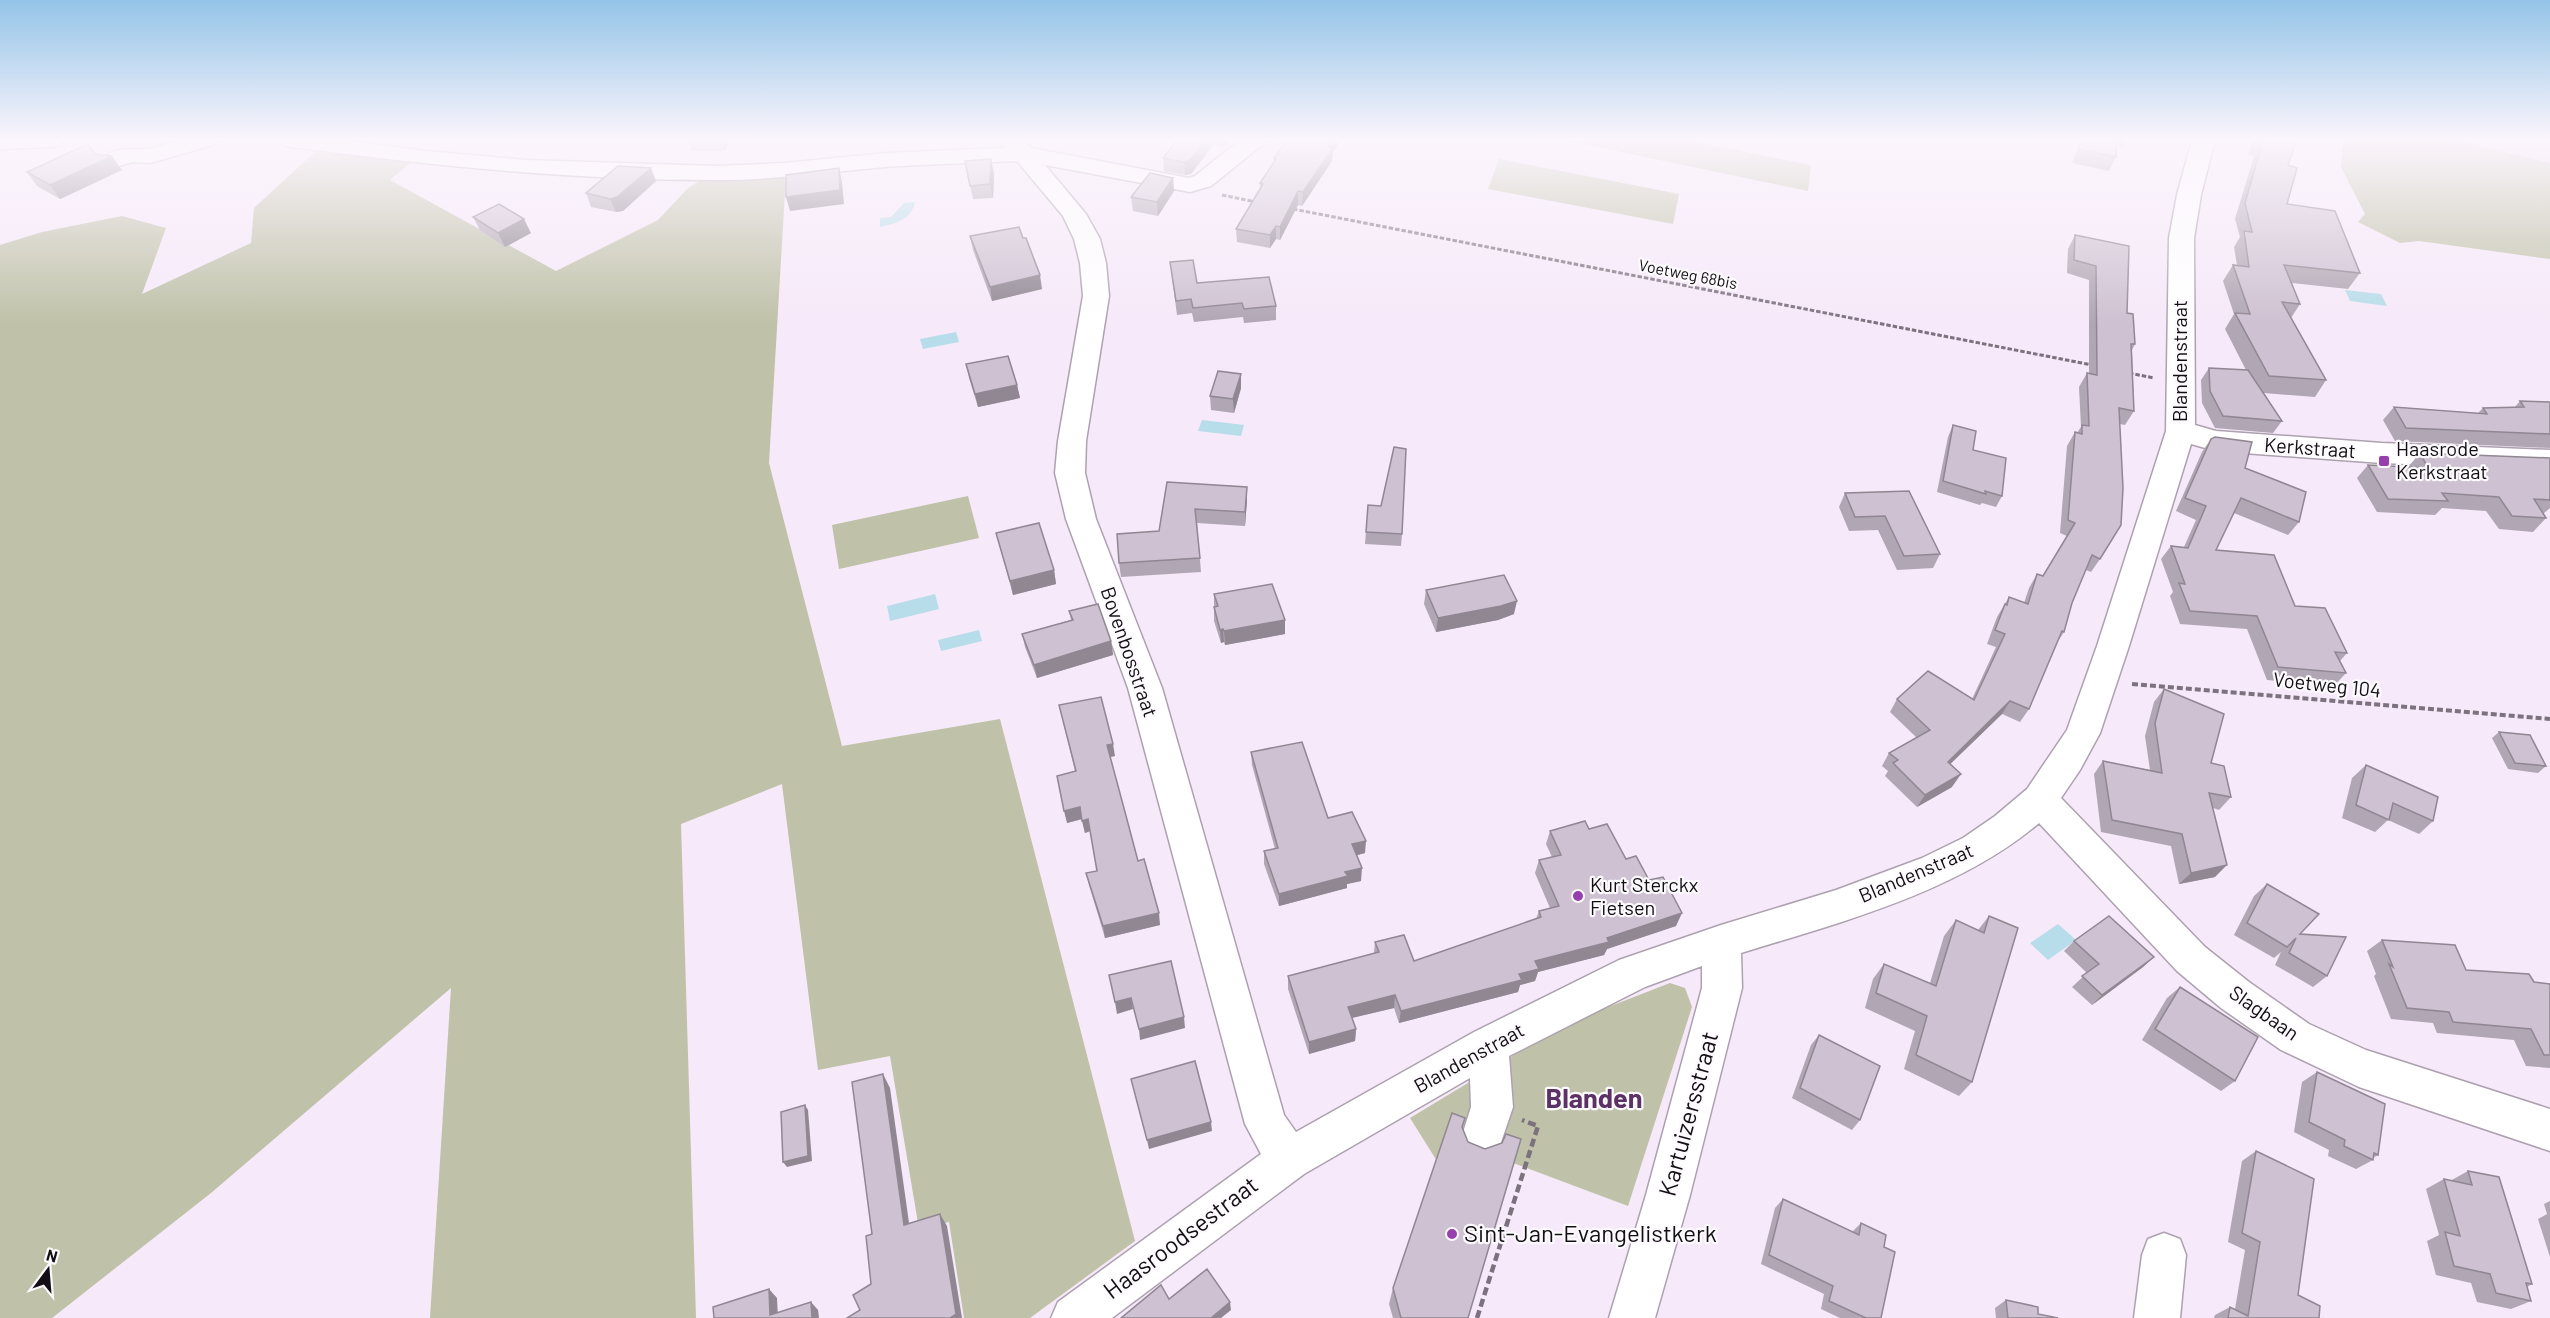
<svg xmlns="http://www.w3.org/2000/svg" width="2550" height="1318" viewBox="0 0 2550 1318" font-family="Barlow,sans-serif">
<rect width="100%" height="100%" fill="#f6e9f9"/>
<path fill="#eedcf2" d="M2456 140H2550V163Z"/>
<g fill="#bfc1a8">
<path d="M1564 140H1685L1811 165 1808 191Z"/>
<path d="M2343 140H2456L2550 163V259L2419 241 2400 243 2358 222 2365 214 2341 167Z"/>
<path d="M319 148 410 163 390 180 556 271 658 220 687 189 703 178 786 175 769 463 842 746 1000 719 1135 1241 1030 1318H964L949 1222 919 1229 890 1056 818 1070 782 784 681 824 696 1318H430L451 988 211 1193 52 1318H0V245L42 232 122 216 166 228 142 294 251 243 254 208Z"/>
<path d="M1499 159 1679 194 1673 224 1488 189Z"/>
<path d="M968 496 979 538 839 569 832 525Z"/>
<path d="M1670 983 1685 988 1692 1007 1628 1206 1513 1163 1437 1161 1410 1118 1567 1023Z"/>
</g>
<g fill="#b6dde9">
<path d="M915 202C912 219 895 224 880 227V218L891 217 904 203Z"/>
<path d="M2345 290 2381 294 2387 306 2350 301Z"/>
<path d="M956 332 959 342 923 349 920 339Z"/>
<path d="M1202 420 1244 425 1241 436 1198 431Z"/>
<path d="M935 594 939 609 890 621 887 606Z"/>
<path d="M979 630 982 641 941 651 938 640Z"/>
<path d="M2058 924 2076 940 2048 960 2030 943Z"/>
</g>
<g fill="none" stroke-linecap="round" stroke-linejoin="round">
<defs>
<g id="minor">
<path d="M0 140H64L60 145 52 147 0 149Z"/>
<path d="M181 140H217L213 145 150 163 132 162 113 168 105 166 101 161C113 144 136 152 152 148 162 146 171 142 181 140Z"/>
<path d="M280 140H342L425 151 526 160 718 166 785 163 886 153 1005 148 1000 140H1023L1031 148 1189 178 1195 176 1240 140H1265L1262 145 1211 186 1190 192 1045 165 1086 214 1100 239 1106 263 1109 296 1086 441 1085 473 1096 519 1162 688 1284 1115 1296 1132 1474 1032 1619 960 1721 925 1836 890 1922 858 1963 838 1995 816 2027 789 2067 730 2097 646 2166 431 2169 238 2177 195 2192 140H2215L2201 195 2194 238 2195 425 2216 431 2382 443 2550 450V470L2382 463 2216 451 2191 444 2129 646 2100 733 2080 770 2061 798 2205 947 2249 982 2309 1024 2366 1050 2550 1109V1151L2359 1087 2281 1050 2221 1008 2177 971 2039 823C1958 892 1841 922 1741 953L1742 988 1690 1195 1655 1318H1609L1646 1195 1702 988V966L1645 987 1509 1056 1513 1107 1495 1160 1480 1166 1465 1160 1459 1145 1471 1107 1470 1078 1304 1174 1112 1318H1051L1058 1302 1261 1154 1245 1124 1128 688 1066 519 1055 473 1058 441 1083 296 1080 263 1074 239 1063 216 1017 161C973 163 929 164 885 167 829 172 774 180 717 180 574 180 433 166 292 147L284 145Z"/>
<path d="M2164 1233 2180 1239 2186 1255 2180 1318H2134L2142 1255 2148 1239Z"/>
</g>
</defs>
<use href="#minor" stroke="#ada1b0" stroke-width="3"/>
<g stroke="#7b727d" stroke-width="3" stroke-dasharray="4.5 2" stroke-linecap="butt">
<path d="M1222 195 1256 202"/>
<path d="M1293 209 2092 365"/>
<path d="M2129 373 2154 378"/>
</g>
<path stroke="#7b727d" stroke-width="4" stroke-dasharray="6 3" stroke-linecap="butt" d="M2132 684 2550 719"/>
<path stroke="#7b727d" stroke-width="4.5" stroke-dasharray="8 4" stroke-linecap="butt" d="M1477 1318 1538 1126 1522 1120"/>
<use href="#minor" fill="#fff" fill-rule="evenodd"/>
</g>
<g fill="#b1a6b4">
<path d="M687 140H730L725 151H691Z"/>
<path d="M1177 140H1230L1225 147 1214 144 1191 174 1185 175 1164 171 1163 158Z"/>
<path d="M2081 140H2127L2122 148 2117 146 2116 157 2109 171 2072 163Z"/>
<path d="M2253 140H2297L2288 165 2287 204 2360 273 2348 289 2292 283 2300 304 2291 318 2326 380 2315 397 2264 393 2282 421 2273 433 2215 428 2202 403 2201 380 2209 368 2246 370 2225 329 2234 314 2223 281 2233 265H2237L2234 247 2240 237 2235 219 2254 156 2248 155Z"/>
<path d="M88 144 96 155 122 170 60 199 37 186 27 172Z"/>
<path d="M1338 145 1333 152 1332 161 1302 206 1298 205 1280 240 1276 239 1270 248 1237 242 1236 229 1260 190V183L1274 162V158Z"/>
<path d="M965 161 994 173 993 198 973 199Z"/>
<path d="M1173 178 1174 191 1158 216 1133 211 1131 197Z"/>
<path d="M656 181 623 211 616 212 591 207 586 193Z"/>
<path d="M473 217 531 233 505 247 480 230Z"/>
<path d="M2075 235 2129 246 2127 313 2135 344 2132 350 2134 411 2125 425 2120 424 2100 559 2091 572 2086 570 2072 603 2064 632 2058 641 2029 709 2020 722 2002 714 1950 764 1952 787 1917 807 1885 776 1888 771 1882 766 1889 753 1917 738 1890 712 1897 699H1972L1996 647 1987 644 1997 617 2009 597 2024 603 2029 588 2037 574 2043 576 2067 536 2060 533 2067 446 2075 432 2077 433 2081 427 2079 387 2087 373H2089V280L2067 273 2068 249Z"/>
<path d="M970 236 1042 289 992 301 973 250Z"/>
<path d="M1170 262 1197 283 1276 306V320L1244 323 1243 317 1194 322 1192 313 1177 315Z"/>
<path d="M966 364 1017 385 1020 398 978 407 969 378Z"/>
<path d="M1241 388 1234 413 1211 410 1210 396Z"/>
<path d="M2520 401 2550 402V448L2395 441 2383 420 2394 407 2478 413 2483 408 2515 407Z"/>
<path d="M1953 425 1973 450 2002 496 1996 507 1982 503 1980 505 1937 492 1948 437Z"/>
<path d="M2211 439 2245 468 2299 522 2288 535 2234 513 2216 550 2295 606 2347 653 2340 661 2346 673 2334 686 2267 680 2247 629 2180 624 2170 596 2173 592 2161 559 2171 546 2184 547 2196 520 2176 511 2202 452Z"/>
<path d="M2420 453 2550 458V508L2543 514 2546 518 2533 532 2499 529 2486 511 2442 508 2435 515 2377 512 2357 478 2368 465 2408 467Z"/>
<path d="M1167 482 1247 487V500L1245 526 1197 523 1201 572 1121 577 1119 563 1159 531Z"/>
<path d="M1909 491 1940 554 1933 568 1897 570 1878 530 1849 531 1839 507 1845 493Z"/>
<path d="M1368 505 1402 534 1401 546 1365 544Z"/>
<path d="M996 533 1054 570 1056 584 1013 595Z"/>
<path d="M1426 590 1514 614 1498 620 1436 632 1424 604Z"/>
<path d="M1214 594 1285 634 1225 645 1224 642 1221 643 1214 621Z"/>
<path d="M1069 611 1111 641 1113 655 1037 678 1025 647 1022 634 1071 620Z"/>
<path d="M2164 689 2211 763 2231 797 2219 810 2213 808 2215 877 2179 884 2171 846 2101 832 2094 774 2103 761 2150 770 2145 736 2154 702Z"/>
<path d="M1059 705 1115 756 1110 757 1138 861 1160 925 1105 938 1089 885 1086 873 1097 871 1090 831 1085 833 1082 819 1067 823 1075 771Z"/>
<path d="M2499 732 2546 766 2538 773 2508 769 2492 738Z"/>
<path d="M1251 752 1328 818 1365 853 1356 855 1361 881 1347 884V888L1279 906 1264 864V851L1275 849 1252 765Z"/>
<path d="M2366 765 2433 821 2419 834 2388 820 2375 832 2342 818 2352 778Z"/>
<path d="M1589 829 1626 859 1649 880 1676 926 1607 949 1604 955 1538 972 1535 981 1520 985 1518 992 1399 1023 1394 1008 1352 1018 1356 1029 1355 1041 1309 1054 1288 989V976L1374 953 1375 942 1414 961 1536 919 1539 911 1550 908 1535 873 1539 860 1552 857 1546 844 1550 831Z"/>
<path d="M2267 884 2327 976 2313 987 2275 965 2281 952 2274 958 2234 935 2254 896Z"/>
<path d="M1989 916 1972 1082 1959 1096 1904 1069 1915 1031 1865 1008 1873 979 1884 964 1930 983 1944 936 1956 920 1978 930Z"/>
<path d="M2382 940 2466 970 2534 982 2550 984V1068L2526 1066 2514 1040 2437 1033 2433 1023 2391 1019 2374 976 2376 974 2367 951Z"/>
<path d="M2074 941 2154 957 2143 967 2092 1005 2072 987 2087 973 2064 951Z"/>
<path d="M2180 987 2235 1081 2221 1091 2142 1040 2167 998Z"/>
<path d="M1819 1035 1860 1120 1852 1130 1792 1098 1811 1045Z"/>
<path d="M2317 1072 2378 1155 2373 1158V1160L2356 1169 2328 1156 2329 1150 2294 1132 2302 1082Z"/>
<path d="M1462 1127 1468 1318H1393L1389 1304 1393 1288Z"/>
<path d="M2256 1151 2298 1295 2319 1318H2214L2215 1315 2230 1307 2235 1309 2245 1250 2228 1242 2242 1161Z"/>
<path d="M2468 1171 2532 1284 2527 1287 2531 1301 2511 1309 2477 1302 2471 1283 2436 1275 2427 1241 2439 1235 2426 1189 2444 1179 2450 1181Z"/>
<path d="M1783 1199 1852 1232 1861 1223 1884 1247 1881 1318H1840L1821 1309 1824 1294 1761 1264 1775 1208Z"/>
<path d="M2550 1201V1257L2538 1219 2547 1214 2544 1204Z"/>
<path d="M2006 1300 2038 1314 2058 1318H1996L1995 1308Z"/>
</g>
<g fill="#908792">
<path d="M722 140H730L725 151Z"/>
<path d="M1206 140H1214V144L1191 174 1185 175 1184 162Z"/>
<path d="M1225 140H1230L1225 147Z"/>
<path d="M1332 140H1338V145L1333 152 1332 161 1302 206 1303 192Z"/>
<path d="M88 144 98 157 112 156 122 170 60 199 50 185 95 154Z"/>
<path d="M991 159 994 173 993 198 990 184Z"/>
<path d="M651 168 656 181 623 211 616 212 610 199Z"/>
<path d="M839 168 842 182 844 204 790 211 786 197Z"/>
<path d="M1173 178 1174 191 1158 216 1157 202Z"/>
<path d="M1298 191V205L1280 240V227Z"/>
<path d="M524 219 531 233 505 247 498 233Z"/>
<path d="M1276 226V239L1270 248V235Z"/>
<path d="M1040 275 1042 289 992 301 990 287Z"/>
<path d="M1241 374V388L1234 413 1233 399Z"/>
<path d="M1017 385 1020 398 978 407 975 394Z"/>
<path d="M1247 487V500L1245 526V512Z"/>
<path d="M1054 570 1056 584 1013 595 1010 581Z"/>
<path d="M1517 601 1514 614 1498 620 1436 632 1438 618Z"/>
<path d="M1285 620V634L1225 645 1224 631Z"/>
<path d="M1223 629 1224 642 1221 643 1220 630Z"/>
<path d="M1111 641 1113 655 1037 678 1034 665Z"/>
<path d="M2010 701 2002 714 1939 775 1948 762Z"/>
<path d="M1113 744 1115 756 1109 757 1107 745Z"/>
<path d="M1961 774 1952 787 1917 807 1925 795Z"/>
<path d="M1080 807 1082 819 1067 823 1064 811Z"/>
<path d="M1088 819 1090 831 1085 833 1082 821Z"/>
<path d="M1366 841 1365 853 1351 857 1352 844Z"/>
<path d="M2227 865 2215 877 2179 884 2191 873Z"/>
<path d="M1362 868 1361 881 1347 884V888L1279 906V894L1345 872Z"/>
<path d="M1159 913 1160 925 1105 938 1103 926Z"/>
<path d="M1682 913 1676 926 1607 949 1604 955 1538 972 1535 981 1520 985 1518 992 1399 1023 1401 1011 1519 974 1535 961Z"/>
<path d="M2154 957 2143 967 2092 1005 2102 995Z"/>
<path d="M1395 995 1394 1008 1347 1019 1348 1007Z"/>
<path d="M1131 998 1133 1009 1117 1014 1115 1002Z"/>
<path d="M1184 1017 1185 1028 1140 1040 1139 1029Z"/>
<path d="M1356 1029 1355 1041 1309 1054V1042Z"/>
<path d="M883 1074 890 1088 911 1237 904 1225Z"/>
<path d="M805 1105 808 1110 812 1161 787 1167 783 1162Z"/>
<path d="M1211 1122 1212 1131 1149 1149 1147 1140Z"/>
<path d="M940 1214 947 1226 962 1318H950Z"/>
<path d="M769 1289 777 1298 778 1318 770 1315Z"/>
<path d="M811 1302 818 1310 819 1318H812Z"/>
<path d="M1230 1302 1231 1310 1221 1318H1211Z"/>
</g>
<g fill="#cec1d1" stroke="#908792" stroke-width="1.5">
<path d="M1177 140H1206L1190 160 1184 162 1163 158Z"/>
<path d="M1287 140H1333L1328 147 1333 148 1303 192 1298 191 1280 227 1276 226 1270 235 1236 229 1263 184 1260 183 1276 159 1274 158Z"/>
<path d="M2082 140H2117L2116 157 2078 149Z"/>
<path d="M2259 140H2297L2288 165 2297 168 2287 204 2335 211 2360 273 2284 265 2300 304 2282 302 2326 380 2269 376 2235 313 2250 314 2233 265 2249 267 2244 231 2252 232 2245 203 2263 140Z"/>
<path d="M88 144 95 154 112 156 50 185 27 172Z"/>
<path d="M991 159 990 184 970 186 965 161Z"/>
<path d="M618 166 651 168 617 197 610 199 586 193Z"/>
<path d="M839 168 840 190 786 197V175Z"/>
<path d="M1150 173 1173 178 1157 202 1131 197Z"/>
<path d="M499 204 524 219 498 233 473 217Z"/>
<path d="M1019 227 1023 238H1026L1040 275 990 287 970 236Z"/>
<path d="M2075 235 2129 246 2127 313 2133 314 2135 344H2131L2134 411 2119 408 2123 488 2121 525 2100 559 2092 555 2072 603 2064 632 2062 631 2029 709 2010 701 1948 762 1961 774 1925 795 1893 763 1898 760 1889 753 1930 730 1897 699 1928 671 1974 700 2005 634 1995 630 2005 604 2007 605 2009 597 2028 604 2037 574 2043 576 2075 523 2068 520 2075 432 2082 434V425L2089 426 2087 373 2097 375 2096 266 2074 260Z"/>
<path d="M1193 260 1197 283 1269 277 1276 306 1244 309 1242 303 1193 308 1191 299 1176 301 1170 262Z"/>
<path d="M1008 356 1017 385 975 394 966 364Z"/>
<path d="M2209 368 2248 370 2282 421 2223 416 2210 391Z"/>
<path d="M1218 371 1241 374 1233 399 1210 396Z"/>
<path d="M2520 401 2550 402V434L2406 428 2394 407 2487 414 2483 408 2524 407Z"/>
<path d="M1953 425 1976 431 1973 450 2006 458 2002 496 1985 491 1986 494 1943 481Z"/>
<path d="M2215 437 2252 442 2245 468 2306 492 2299 522 2241 498 2216 550 2274 555 2295 606 2325 608 2347 653 2335 652 2346 673 2278 667 2257 616 2190 611 2179 583 2185 584 2171 546 2188 548 2206 506 2185 498 2211 439Z"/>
<path d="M1394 447 1406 449 1402 534 1366 532 1368 505 1381 506Z"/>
<path d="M2420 453 2550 458V500L2534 499 2546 518 2512 516 2499 497 2442 493 2448 501 2388 499 2368 465 2428 468Z"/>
<path d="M1167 482 1247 487 1245 512 1195 509 1200 558 1119 563 1117 534 1159 531Z"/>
<path d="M1909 491 1940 554 1904 556 1885 516 1855 517 1845 493Z"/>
<path d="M1039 523 1054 570 1010 581 996 533Z"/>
<path d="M1504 575 1517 601 1501 606 1438 618 1426 590Z"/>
<path d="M1272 584 1285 620 1224 631 1223 629 1220 630 1214 607 1218 606 1214 594Z"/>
<path d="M1098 604 1111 641 1034 665 1022 634 1073 620 1069 611Z"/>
<path d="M2164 689 2224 714 2211 763 2224 766 2231 797 2209 793 2227 865 2191 873 2182 834 2112 820 2103 761 2162 773 2155 723Z"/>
<path d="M1101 697 1113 744 1107 745 1125 812 1138 861 1144 859 1159 913 1103 926 1086 873 1097 871 1088 819 1082 821 1080 807 1064 811 1057 776 1076 771 1059 705Z"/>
<path d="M2499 732 2530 735 2546 766 2515 763Z"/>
<path d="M1302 742 1328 818 1352 812 1366 841 1352 844 1362 868 1345 872 1348 876 1279 894 1264 851 1278 848 1251 752Z"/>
<path d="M2366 765 2438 797 2433 821 2393 803 2389 820 2356 805Z"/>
<path d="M1585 821 1589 829 1607 824 1626 859 1636 856 1649 880 1663 877 1682 913 1607 938 1609 942 1535 961 1539 969 1519 974 1522 980 1401 1011 1395 995 1348 1007 1356 1029 1309 1042 1288 976 1379 952 1375 942 1404 935 1414 961 1541 917 1539 911 1559 906 1539 860 1561 855 1550 831Z"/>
<path d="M2267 884 2319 914 2300 934 2346 937 2327 976 2289 953 2296 938 2287 947 2247 923Z"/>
<path d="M1989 916 2018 928 1972 1082 1916 1055 1927 1016 1876 993 1884 964 1936 986 1956 920 1984 933Z"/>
<path d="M2109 916 2154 957 2102 995 2082 976 2099 964 2074 941Z"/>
<path d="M2382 940 2455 945 2466 970 2529 974 2534 982 2550 984V1055H2544L2531 1029 2453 1022 2449 1012 2407 1008 2389 964 2393 967Z"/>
<path d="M1171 961 1184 1017 1139 1029 1131 998 1115 1002 1109 975Z"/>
<path d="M2180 987 2258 1037 2235 1081 2155 1029Z"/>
<path d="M1819 1035 1880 1066 1860 1120 1800 1088Z"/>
<path d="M1195 1061 1211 1122 1147 1140 1131 1079Z"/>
<path d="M2317 1072 2385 1104 2378 1155 2374 1153 2373 1160 2344 1146 2345 1140 2309 1122Z"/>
<path d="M883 1074 904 1225 940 1214 956 1314 950 1318H847L860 1310 853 1295 871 1284 866 1236 872 1234 852 1082Z"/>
<path d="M805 1105 808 1156 783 1162 781 1112Z"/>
<path d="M1452 1113 1465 1118 1462 1127 1468 1142 1485 1149 1502 1143 1506 1134 1521 1139 1468 1318H1401L1393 1288Z"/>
<path d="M2256 1151 2314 1179 2298 1295 2320 1306 2319 1318H2228L2230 1307 2248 1316 2260 1242 2242 1233Z"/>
<path d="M2468 1171 2499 1177 2532 1284 2526 1283 2531 1301 2496 1293 2490 1274 2454 1266 2445 1232 2460 1236 2444 1179 2472 1185Z"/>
<path d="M1783 1199 1859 1235 1861 1223 1886 1235 1884 1247 1895 1252 1881 1318H1866L1829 1301 1833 1286 1769 1255Z"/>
<path d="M1207 1269 1230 1302 1211 1318H1121L1161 1285 1169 1299Z"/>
<path d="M769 1289 770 1315 811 1302 812 1318H714L713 1307Z"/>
<path d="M2006 1300 2038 1307V1314L2058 1318H2008Z"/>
</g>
<linearGradient id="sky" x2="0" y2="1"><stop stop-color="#94c4e8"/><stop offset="0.43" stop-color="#fbf5fc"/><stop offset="1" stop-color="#fbf5fc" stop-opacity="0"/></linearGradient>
<rect width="2550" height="324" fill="url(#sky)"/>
<g fill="#973fac" stroke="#fdfafe" stroke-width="2">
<rect x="2378" y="455" width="12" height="12" rx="3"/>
<circle cx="1578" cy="896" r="6"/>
<circle cx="1452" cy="1234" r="6"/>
</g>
<g text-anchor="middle" stroke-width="4.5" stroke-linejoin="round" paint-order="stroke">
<g font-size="16" fill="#120e13" stroke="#fdfafe">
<text transform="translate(1688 274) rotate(11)" y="6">Voetweg 68bis</text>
</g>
<g font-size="20" fill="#120e13" stroke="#fdfafe">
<text transform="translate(2180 361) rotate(-90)" y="7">Blandenstraat</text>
<text transform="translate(2310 448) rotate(4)" y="7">Kerkstraat</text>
<text transform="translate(1129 652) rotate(71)" y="7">Bovenbosstraat</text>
<text transform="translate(2327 685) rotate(6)" y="7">Voetweg 104</text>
<text transform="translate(1916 873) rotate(-23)" y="7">Blandenstraat</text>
<text transform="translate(2264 1013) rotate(35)" y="7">Slagbaan</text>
<text transform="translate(1469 1058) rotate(-29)" y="7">Blandenstraat</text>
</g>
<g font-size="20" fill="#120e13" stroke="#fdfafe" text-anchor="start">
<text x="2396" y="456">Haasrode<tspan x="2396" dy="23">Kerkstraat</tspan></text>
<text x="1590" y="892">Kurt Sterckx<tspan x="1590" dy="23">Fietsen</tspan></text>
</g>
<g font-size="24" fill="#120e13" stroke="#fdfafe">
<text transform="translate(1689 1114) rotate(-75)" y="8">Kartuizersstraat</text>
<text transform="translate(1181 1238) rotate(-37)" y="8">Haasroodsestraat</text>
</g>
<g font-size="24" fill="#120e13" stroke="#fdfafe" text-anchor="start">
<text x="1464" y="1242">Sint-Jan-Evangelistkerk</text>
</g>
<g font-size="27" font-weight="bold" fill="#5c3166" stroke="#fdfafe">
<text x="1594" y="1108">Blanden</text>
</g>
</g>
<g transform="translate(48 1270) rotate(16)" stroke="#fdfafe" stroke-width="4.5" paint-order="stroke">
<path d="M0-4.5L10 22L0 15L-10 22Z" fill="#120e13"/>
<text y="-9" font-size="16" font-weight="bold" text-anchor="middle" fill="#120e13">N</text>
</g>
</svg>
